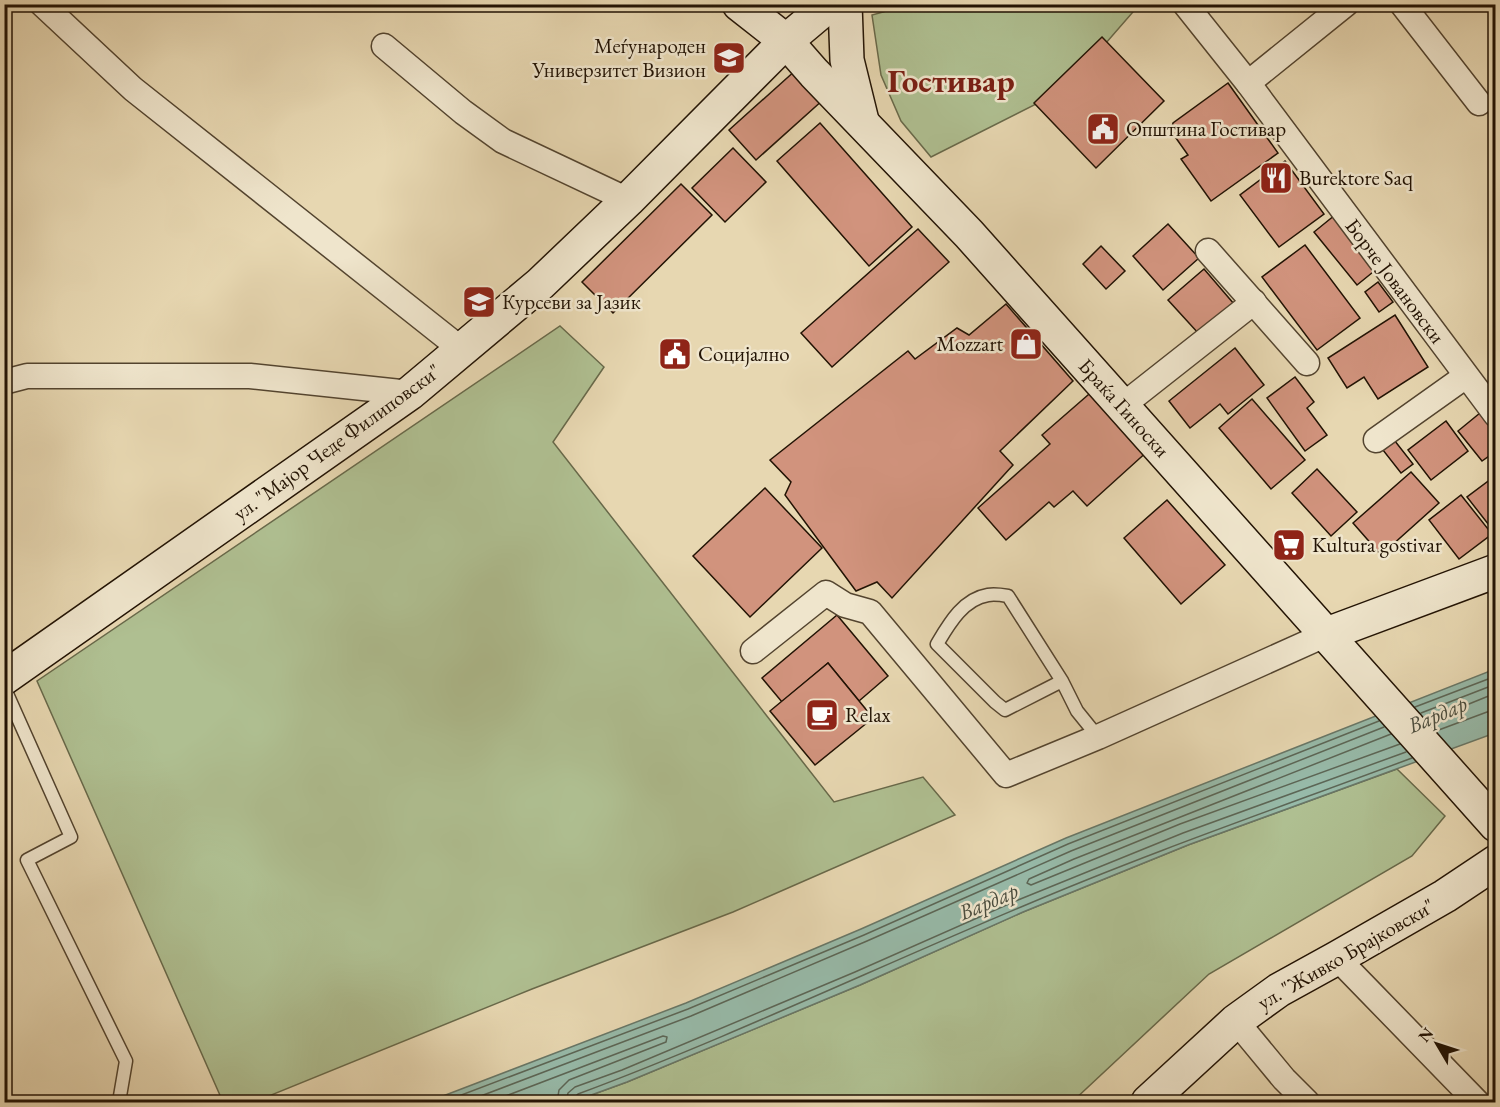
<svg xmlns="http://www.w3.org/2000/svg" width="1500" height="1107" viewBox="0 0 1500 1107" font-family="'EB Garamond',serif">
<rect width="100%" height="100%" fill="#e7d7b1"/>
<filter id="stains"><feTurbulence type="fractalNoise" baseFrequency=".00333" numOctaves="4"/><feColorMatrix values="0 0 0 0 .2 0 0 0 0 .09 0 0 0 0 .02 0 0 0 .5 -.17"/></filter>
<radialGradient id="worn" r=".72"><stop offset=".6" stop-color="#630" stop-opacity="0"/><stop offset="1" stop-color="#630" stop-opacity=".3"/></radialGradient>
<g fill="#afbf91" stroke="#68694a" stroke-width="1.5">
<path d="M912 4 1139 5 1066 89 931 157 901 121 881 75 872 15Z"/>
<path d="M560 326 604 367 553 442 834 802 923 777 955 815 733 912 532 989 254 1102H223L37 681Z"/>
<path d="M1397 769 1445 816 1412 856 1209 974 1072 1102H572L627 1082 860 985 1023 912 1188 845Z"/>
</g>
<path fill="#97baa9" stroke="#687767" stroke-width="1.5" d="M1495 669V733L1188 845 1023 912 860 985 627 1082 572 1102H421L443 1096 686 1003 861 929 1066 838Z"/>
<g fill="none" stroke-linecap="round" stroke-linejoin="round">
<g stroke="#5c6656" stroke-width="1.5">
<path d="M1415 707 1496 676"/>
<path d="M1421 713 1496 684"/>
<path d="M1427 721 1496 693"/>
<path d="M1436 731 1487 712 1496 711"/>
<path d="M1391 734 1074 859 1029 879 1027 883 1031 885 1180 824 1400 744"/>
<path d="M443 1102 688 1009 864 935 1068 844 1379 721"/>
<path d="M465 1102 691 1016 867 941 1071 851 1384 727"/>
<path d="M490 1102 663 1036 667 1037 666 1042 569 1080 559 1090 557 1102"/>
<path d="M566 1102 568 1093 575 1087 622 1070 855 972 1018 900 1183 833 1406 752"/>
<path d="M573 1102 574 1098 578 1094C728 1038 873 969 1021 907 1150 852 1281 807 1412 758"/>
</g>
</g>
<g fill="#d1937d" stroke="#221304" stroke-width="1.5">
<path d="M1102 37 1164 101 1096 168 1034 103Z"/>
<path d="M797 69 824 99 756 160 729 130Z"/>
<path d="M1228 83 1278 153 1211 201 1181 159 1188 155 1171 131 1173 123Z"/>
<path d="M820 123 912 227 869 266 777 161Z"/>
<path d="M733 148 766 182 725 222 692 188Z"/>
<path d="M1285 161 1324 214 1279 247 1240 195Z"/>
<path d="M681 184 712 215 613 313 582 282Z"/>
<path d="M1335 215 1378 268 1357 285 1314 232Z"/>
<path d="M1168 224 1199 258 1163 290 1133 256Z"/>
<path d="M918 229 949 262 832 367 801 333Z"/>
<path d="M1305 245 1360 318 1317 350 1262 277Z"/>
<path d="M1101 246 1125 271 1106 289 1083 264Z"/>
<path d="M1204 269 1234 304 1199 334 1168 300Z"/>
<path d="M1378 282 1393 302 1379 312 1365 292Z"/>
<path d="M1006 304 1073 381 1000 451 1013 465 892 598 877 582 856 591 785 495 791 482 770 460 908 351 915 359 957 328 969 335Z"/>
<path d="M1395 315 1428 367 1378 399 1364 377 1347 388 1328 358Z"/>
<path d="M1235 348 1264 385 1228 414 1220 404 1190 428 1169 401Z"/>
<path d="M1295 377 1314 402 1307 408 1327 435 1305 451 1267 398Z"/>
<path d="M1096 388 1150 449 1087 506 1073 491 1054 507 1049 502 1006 540 978 508 1050 444 1042 435Z"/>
<path d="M1252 399 1305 460 1271 489 1219 428Z"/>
<path d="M1480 413 1496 432V451L1482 461 1458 431Z"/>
<path d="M1446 421 1468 451 1431 480 1408 450Z"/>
<path d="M1391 436 1413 464 1401 473 1379 445Z"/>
<path d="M1317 469 1357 512 1331 536 1292 493Z"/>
<path d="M1411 472 1439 503 1381 555 1353 523Z"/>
<path d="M1495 476 1496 477V534L1467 497Z"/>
<path d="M765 488 822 548 750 617 693 556Z"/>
<path d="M1461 495 1492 534 1459 559 1429 520Z"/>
<path d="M1167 500 1225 565 1181 604 1124 538Z"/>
<path d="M837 615 888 676 859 701 828 663 782 702 762 678Z"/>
<path d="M828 663 873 718 815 765 770 711Z"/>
</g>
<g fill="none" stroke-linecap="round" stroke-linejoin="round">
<defs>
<g id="lane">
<path d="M1062 681 1005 710 995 702 937 644C949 624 963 599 988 595 994 594 1002 595 1008 596L1062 681 1077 711 1098 737"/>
<path d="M4 687 71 837 27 860 126 1061 119 1102"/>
</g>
<g id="street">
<path d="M42 4 133 89 461 349"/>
<path d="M1185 4 1248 83 1496 415"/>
<path d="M1402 4 1479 103"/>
<path d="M384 46 463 112 503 141 628 200"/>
<path d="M1248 83 1346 4"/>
<path d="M1208 251 1307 363"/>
<path d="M4 382 27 376H250L410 393"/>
<path d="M1122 406 1254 302"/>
<path d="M1376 440 1466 376"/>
<path d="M753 651 826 593 845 605 870 612 1006 775 1098 737 1327 634"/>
<path d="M1337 958 1477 1102"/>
<path d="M1236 1021 1284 1079 1307 1102"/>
</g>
<g id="secondary">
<path d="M739 4 786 41 814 73 969 234 1496 825"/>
<path d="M845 4 847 60 862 121"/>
<path d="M1327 634 1496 571"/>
<path d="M4 678 410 393 540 284 628 200 786 41 830 4"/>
<path d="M1148 1102 1236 1021 1279 990 1337 958 1445 896 1496 862"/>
</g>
</defs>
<use href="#lane" stroke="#53442f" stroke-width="15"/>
<use href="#street" stroke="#53442f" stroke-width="27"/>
<use href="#secondary" stroke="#221304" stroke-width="36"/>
<use href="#lane" stroke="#efe5cc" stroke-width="12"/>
<use href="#street" stroke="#efe5cc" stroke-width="24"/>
<use href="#secondary" stroke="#efe5cc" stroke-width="33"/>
</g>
<defs>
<symbol id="school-square" viewBox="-11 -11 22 22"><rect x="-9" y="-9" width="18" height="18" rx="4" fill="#8f2418" stroke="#efe5cc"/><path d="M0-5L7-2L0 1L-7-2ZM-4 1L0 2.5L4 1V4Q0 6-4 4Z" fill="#fff"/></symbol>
<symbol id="civic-square" viewBox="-11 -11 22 22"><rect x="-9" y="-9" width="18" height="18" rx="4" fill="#8f2418" stroke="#efe5cc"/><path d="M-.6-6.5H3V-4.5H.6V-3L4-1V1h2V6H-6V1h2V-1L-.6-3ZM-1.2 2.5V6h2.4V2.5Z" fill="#fff"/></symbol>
<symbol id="restaurant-square" viewBox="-11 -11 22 22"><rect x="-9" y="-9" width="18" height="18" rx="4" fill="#8f2418" stroke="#efe5cc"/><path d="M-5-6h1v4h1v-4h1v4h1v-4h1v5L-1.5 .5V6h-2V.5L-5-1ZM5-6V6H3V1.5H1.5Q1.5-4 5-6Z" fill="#fff"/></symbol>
<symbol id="shop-square" viewBox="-11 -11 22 22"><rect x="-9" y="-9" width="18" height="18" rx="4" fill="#8f2418" stroke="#efe5cc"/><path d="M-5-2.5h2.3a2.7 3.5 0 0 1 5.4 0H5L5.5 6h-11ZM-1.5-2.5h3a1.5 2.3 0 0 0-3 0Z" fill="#fff"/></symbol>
<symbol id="supermarket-square" viewBox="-11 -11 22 22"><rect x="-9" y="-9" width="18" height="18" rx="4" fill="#8f2418" stroke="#efe5cc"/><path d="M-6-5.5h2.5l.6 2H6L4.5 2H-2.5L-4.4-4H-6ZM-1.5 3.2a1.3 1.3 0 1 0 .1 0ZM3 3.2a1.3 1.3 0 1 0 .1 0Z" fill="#fff"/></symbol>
<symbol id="cafe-square" viewBox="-11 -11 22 22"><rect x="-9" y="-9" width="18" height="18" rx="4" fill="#8f2418" stroke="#efe5cc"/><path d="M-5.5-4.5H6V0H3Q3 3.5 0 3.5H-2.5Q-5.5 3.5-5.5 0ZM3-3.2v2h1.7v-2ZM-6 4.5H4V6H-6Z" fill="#fff"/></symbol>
</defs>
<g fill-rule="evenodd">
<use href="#school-square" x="710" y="39" width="38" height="38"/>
<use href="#civic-square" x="1084" y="110" width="38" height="38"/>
<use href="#restaurant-square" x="1257" y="159" width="38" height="38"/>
<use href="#school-square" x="460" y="283" width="38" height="38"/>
<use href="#shop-square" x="1007" y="325" width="38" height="38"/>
<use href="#civic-square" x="656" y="335" width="38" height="38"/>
<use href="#supermarket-square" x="1270" y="526" width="38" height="38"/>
<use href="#cafe-square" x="803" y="696" width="38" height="38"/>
</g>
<g text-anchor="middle" stroke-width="5" stroke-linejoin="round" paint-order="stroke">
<g font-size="21" fill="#221304" stroke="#efe5cc" text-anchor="start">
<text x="706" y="53" text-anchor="end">Меѓународен<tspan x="706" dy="24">Универзитет Визион</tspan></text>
<text x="1126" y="136">Општина Гостивар</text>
<text x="1299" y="185">Burektore Saq</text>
<text x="502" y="309">Курсеви за Јазик</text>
<text x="1003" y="351" text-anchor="end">Mozzart</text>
<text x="698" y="361">Социјално</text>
<text x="1312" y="552">Kultura gostivar</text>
<text x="845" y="722">Relax</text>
</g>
<g font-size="21" fill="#221304" stroke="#efe5cc">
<text transform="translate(1395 281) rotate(53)" y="7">Борче Јовановски</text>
<text transform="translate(1124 408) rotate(48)" y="7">Браќа Гиноски</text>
<text transform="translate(337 442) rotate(-36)" y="7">ул. "Мајор Чеде Филиповски"</text>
<text transform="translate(1346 954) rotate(-30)" y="7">ул. "Живко Брајковски"</text>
</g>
<g font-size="22" font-style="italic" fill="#4b4d3e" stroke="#efe5cc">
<text transform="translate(1437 714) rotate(-23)" y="8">Вардар</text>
<text transform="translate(988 901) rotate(-23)" y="8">Вардар</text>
</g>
<g font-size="33" font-weight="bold" fill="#7a1f14" stroke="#efe5cc">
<text x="951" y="92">Гостивар</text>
</g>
</g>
<rect width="1500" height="1107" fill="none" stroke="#e7d7b1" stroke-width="24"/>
<rect x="6" y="6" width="1488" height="1095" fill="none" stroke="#221304" stroke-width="3"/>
<rect x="12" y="12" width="1476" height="1083" fill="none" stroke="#221304" stroke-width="1.5"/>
<g transform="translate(1437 1044) rotate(309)" stroke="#efe5cc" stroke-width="4.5" paint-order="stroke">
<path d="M0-4.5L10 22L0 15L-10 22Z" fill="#221304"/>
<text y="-9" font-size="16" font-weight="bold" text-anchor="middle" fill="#221304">N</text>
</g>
<rect width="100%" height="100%" filter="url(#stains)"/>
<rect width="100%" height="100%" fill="url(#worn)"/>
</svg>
